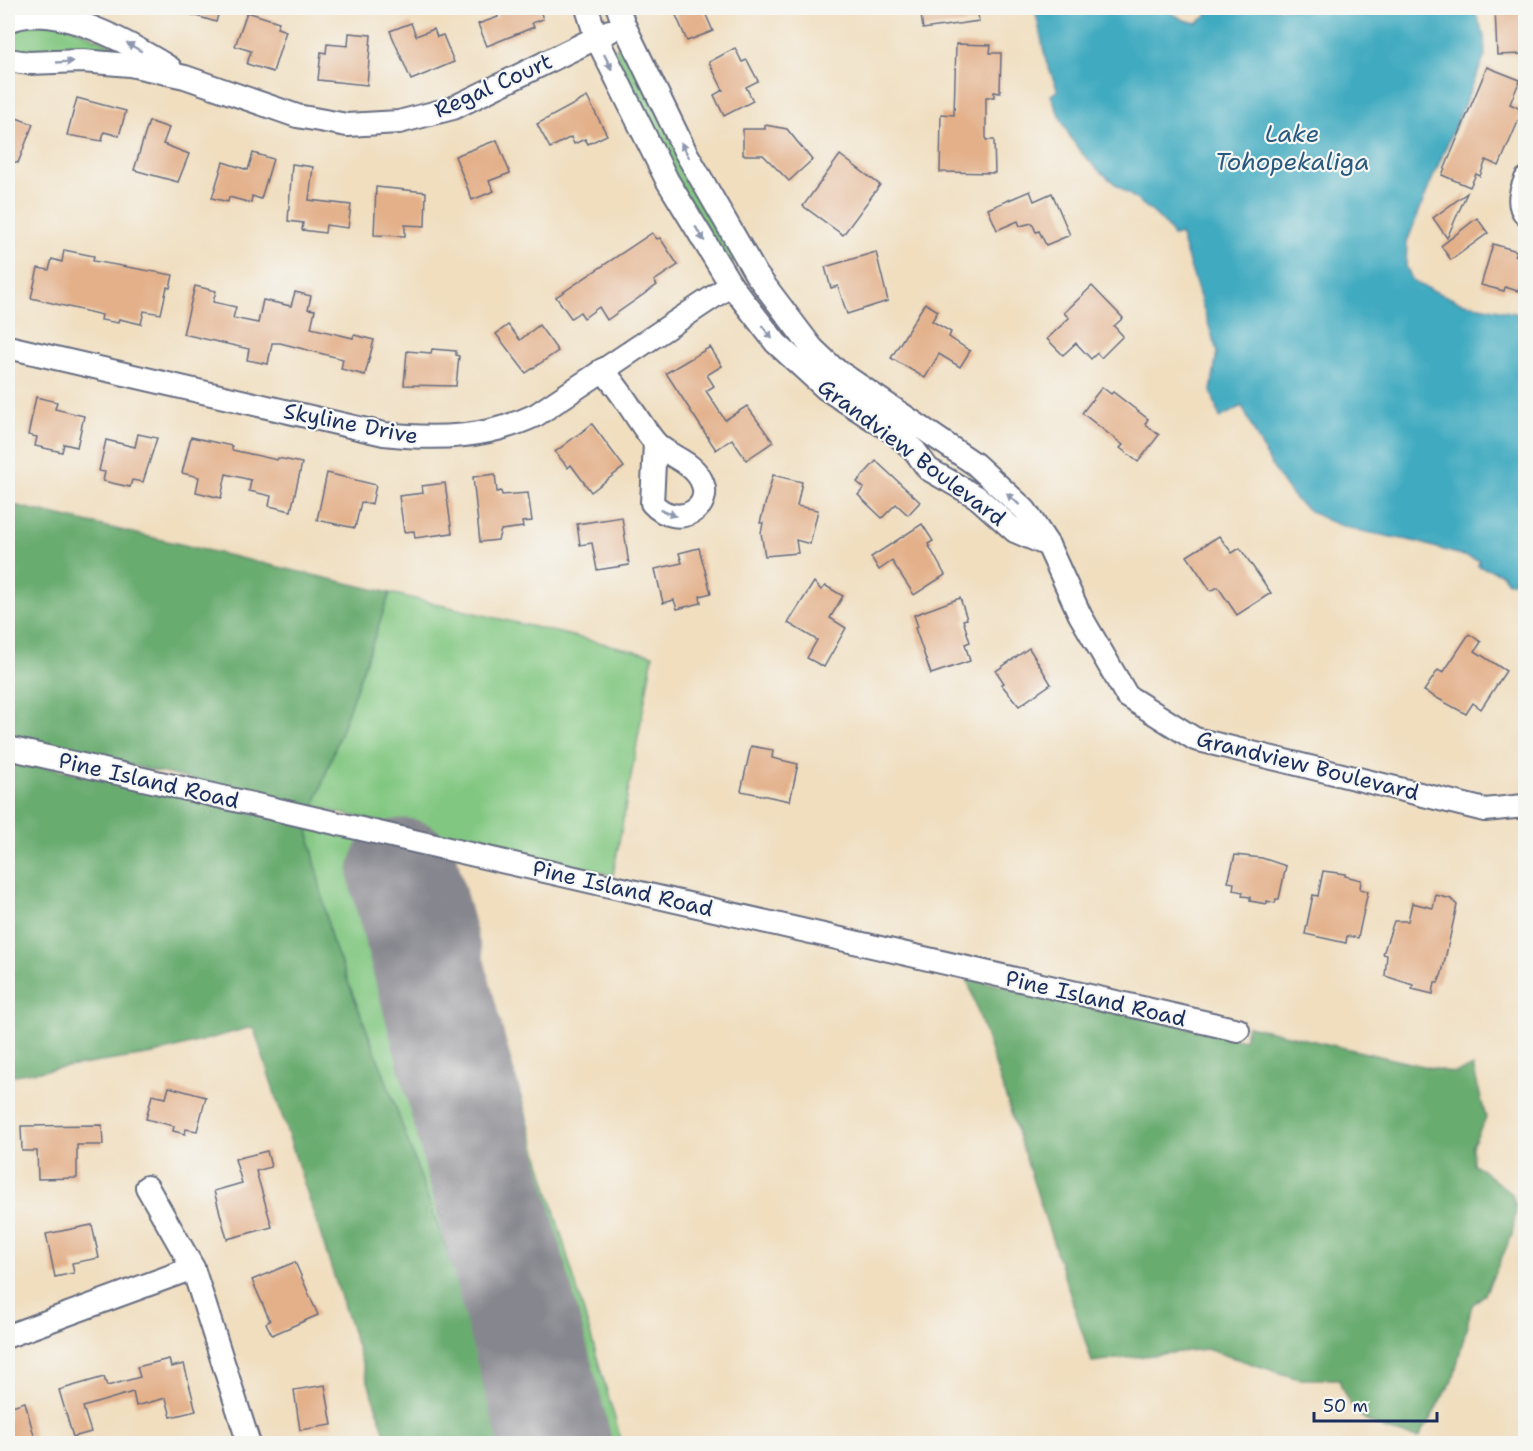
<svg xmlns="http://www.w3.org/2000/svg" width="1533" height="1451" viewBox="0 0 1533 1451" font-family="'Shantell Sans',sans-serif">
<rect width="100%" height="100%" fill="#f6f6f2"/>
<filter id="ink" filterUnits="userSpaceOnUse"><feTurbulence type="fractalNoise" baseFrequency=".0167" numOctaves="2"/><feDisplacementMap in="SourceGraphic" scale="12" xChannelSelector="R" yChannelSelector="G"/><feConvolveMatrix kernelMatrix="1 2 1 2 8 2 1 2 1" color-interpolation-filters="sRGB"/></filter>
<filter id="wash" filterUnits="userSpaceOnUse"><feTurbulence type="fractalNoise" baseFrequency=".008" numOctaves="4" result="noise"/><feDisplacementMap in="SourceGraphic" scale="24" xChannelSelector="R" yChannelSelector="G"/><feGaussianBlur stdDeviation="1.35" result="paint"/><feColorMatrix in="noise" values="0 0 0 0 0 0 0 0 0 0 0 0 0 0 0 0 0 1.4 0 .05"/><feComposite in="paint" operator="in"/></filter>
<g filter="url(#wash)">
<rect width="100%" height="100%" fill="#f0debf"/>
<g fill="#82c781" stroke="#4e7b70" stroke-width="1.5">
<path d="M58 21 140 58 12 53 8 48V32L10 27Z"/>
<path d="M627 46 738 258 735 261H725L684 193 615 52 617 47Z"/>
<path d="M390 593 653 655 613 875 314 807Z"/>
<path d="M307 825 451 857 622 1443H515L383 1072 331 938Z"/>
</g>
<g fill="#69ac6f" stroke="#426e66" stroke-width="1.5">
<path d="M13 505 390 593 314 807 8 738V530Z"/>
<path d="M8 758 307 825 331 938 383 1072 515 1443H388L254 1029 248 1028 154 1054 8 1076Z"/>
<path d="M967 978 1244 1040 1248 1026 1454 1073 1473 1067 1486 1118 1472 1146 1473 1163 1512 1194 1516 1209 1512 1235 1485 1294 1472 1305 1453 1380 1419 1438C1378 1429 1351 1422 1339 1379H1299L1206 1349 1092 1362Z"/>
</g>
<path fill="#41aac0" stroke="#2e6c8f" stroke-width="1.5" d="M1035 8H1163L1184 20 1197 23 1206 16 1208 8H1473L1484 34 1485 56 1428 189 1407 242 1406 266 1412 279 1418 284 1460 302 1525 315V582H1508L1502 574 1478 566 1479 560C1458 555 1438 548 1417 542 1378 533 1329 531 1297 501 1275 479 1256 435 1242 406L1220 418 1211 391 1217 351 1180 234 1173 236C1161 215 1140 203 1122 189 1082 159 1068 141 1051 95L1058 91 1046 61Z"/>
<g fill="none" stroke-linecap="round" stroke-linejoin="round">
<path stroke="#86868e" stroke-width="111" d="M404 874 556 1444"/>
</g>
<g id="blocks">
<g fill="#e3b08a">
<path d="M180 8H220L216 22 180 11Z"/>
<path d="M495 8H539L543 19 532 23 534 27 487 46 478 24 498 17Z"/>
<path d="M673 8H703L713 31 687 41Z"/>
<path d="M920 8H977L979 21 923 29Z"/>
<path d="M1495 8H1526L1523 54 1497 55Z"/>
<path d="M247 12 279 22 277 28 286 31 273 72 247 64 251 51 235 46Z"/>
<path d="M411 23 416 36 434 29 437 37 443 35 454 62 411 80 390 31Z"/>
<path d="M349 33 371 35 367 85 318 80 321 52 326 53 327 44 348 46Z"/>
<path d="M956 44 991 45 990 53H1001L1000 93 994 92V97H986V140H994L995 173 940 172 941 114 954 115Z"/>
<path d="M735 48 742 62 747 60 758 81 746 87 753 101 724 116 714 95 723 90 709 62Z"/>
<path d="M1487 67 1520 80 1510 104 1523 110 1499 166 1486 160 1480 176 1476 174 1470 187 1442 175Z"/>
<path d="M587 97 607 135 588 144 585 139 574 144 571 137 550 148 537 124Z"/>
<path d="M77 98 126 111 119 136 104 132 102 141 67 135Z"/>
<path d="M8 115 33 124 18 163 8 160Z"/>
<path d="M149 121 169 128 163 144 189 154 178 182 134 170Z"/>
<path d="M765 125 787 129 812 160 789 181 763 155H743V129H765Z"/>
<path d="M497 140 510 173 489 181 494 191 472 200 455 156Z"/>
<path d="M253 153 273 159 261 199 252 196 251 203 229 197 228 202 212 198 223 162 248 170Z"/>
<path d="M840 155 880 185 843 235 803 206Z"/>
<path d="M292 164 313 167 309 200 351 205 348 228 326 225 325 233 302 230 303 223 288 221Z"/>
<path d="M376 187 426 192 425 226 405 225V236L374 235Z"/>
<path d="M1030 191 1034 201 1052 193 1070 235 1046 245 1039 231 1036 232 1032 223 1020 226 1018 221 997 230 988 209Z"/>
<path d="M1467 193 1447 238 1433 218Z"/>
<path d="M1477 218 1488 233 1451 260 1441 246Z"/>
<path d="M652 233 657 239 660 238 678 265 654 281 657 285 607 320 599 307 584 318 580 312 571 318 556 297Z"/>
<path d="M1493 244 1517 251 1515 255 1523 258 1521 265 1526 266V289L1520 287 1518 291 1505 287 1504 291 1481 285Z"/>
<path d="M64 250 94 256 93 261 173 275 170 288 167 287 161 314 144 311 141 324 119 319 118 323 101 320 102 315 31 298 38 268 49 270 52 259 62 262Z"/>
<path d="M876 252 888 301 847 314 838 286 831 288 825 267Z"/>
<path d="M195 286 216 291 213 302 236 307 233 318 258 323 263 300 291 306 295 292 311 296 308 309 315 310 311 328 353 338 354 335 374 340 365 375 341 369 343 359 280 343H272L268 364 247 360 249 349 183 334Z"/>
<path d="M1092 286 1123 318 1114 326 1123 336 1101 358 1097 353 1091 359 1076 343 1063 355 1047 339 1069 318 1064 313Z"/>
<path d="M925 303 938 311 932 321 951 332 949 337 970 351 960 367 939 354 925 378 891 358Z"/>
<path d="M508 325 520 340 539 325 558 351 526 373 496 334Z"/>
<path d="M710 347 722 366 707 375 714 386 706 391 725 420 747 406 773 442 746 460 732 439 716 450 666 373Z"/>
<path d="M432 349 456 351V355L459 356 456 386 404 385 407 351 431 353Z"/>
<path d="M1102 387 1111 394 1113 392 1148 419 1145 424 1159 435 1138 462 1120 448 1123 445 1082 413Z"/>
<path d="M36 397 57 402 55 409 84 416 77 447 64 444 62 452 35 446 37 437 28 435Z"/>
<path d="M592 424 624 467 591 492 571 465 568 468 555 452Z"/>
<path d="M138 434 157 438 143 482 132 480 130 487 103 481 105 472 99 471 106 440 135 447Z"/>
<path d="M191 437 232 446V450L277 460 278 458 302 463 291 511 269 506 271 496 249 491 251 480 226 474 221 498 196 492 199 477 182 473Z"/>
<path d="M876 461 920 502 908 515 896 504 882 518 858 495 864 488 857 482Z"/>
<path d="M327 473 376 485 372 504 361 502 355 528 317 520Z"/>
<path d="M495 474 497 492 501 491 502 495 528 493 532 521 522 522 523 527 501 530 498 540 480 542 473 477Z"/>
<path d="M773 475 802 482 797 506 818 510 810 544 796 540 798 553 765 556 761 533 763 523H760Z"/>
<path d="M445 483 452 533 415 538 414 531 404 532 399 496 423 493 422 486Z"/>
<path d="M622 517 629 565 597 570 592 543 580 545 577 524Z"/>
<path d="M922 524 933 541 928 544 945 575 914 595 892 561 879 570 871 557Z"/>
<path d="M1219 536 1232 553 1240 548 1271 593 1237 615 1218 587 1211 591 1187 556Z"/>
<path d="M699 548 711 593 700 596 701 603 677 609 674 600 663 603 655 569 682 563 679 553Z"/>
<path d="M814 582 821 590 826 586 843 596 830 618 846 628 824 667 807 658 817 640 788 623Z"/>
<path d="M960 598 967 619 963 620 970 642 965 644 970 661 931 674 915 628 918 627 914 615Z"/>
<path d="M1469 634 1481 642 1475 651 1506 671 1481 709 1473 703 1466 714 1424 691 1438 670 1443 673Z"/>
<path d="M1029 648 1051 684 1019 706 1001 684 1004 683 996 671Z"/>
<path d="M751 746 773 750 772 758 798 764 790 801 741 791Z"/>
<path d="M1235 855 1262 858 1286 866 1279 899H1276L1275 903 1267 901V904L1250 901V897L1242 896 1243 892 1233 890 1234 883 1228 882Z"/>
<path d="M1323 871 1345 874V876L1361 880 1360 889 1368 891 1358 938 1347 936 1346 943 1305 934 1313 895 1318 896Z"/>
<path d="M1436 895 1451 899 1457 905 1442 973 1438 983 1435 982 1433 994 1412 989 1413 985 1385 976 1387 955 1383 954 1394 921H1408L1412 903 1433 908Z"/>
<path d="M169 1087 206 1097 197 1131 186 1129 185 1134 173 1131 174 1126 146 1119 152 1095 166 1098Z"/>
<path d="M102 1125 103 1145H77V1178L38 1179 37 1151H22L21 1126Z"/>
<path d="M267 1151 271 1167 256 1171 272 1227 227 1239 214 1191 242 1183 235 1159Z"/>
<path d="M92 1225 99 1258 72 1263 74 1273 55 1277 46 1234Z"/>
<path d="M295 1262 318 1315 272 1335 266 1323 270 1321 252 1280Z"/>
<path d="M169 1359 171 1367 184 1364 196 1411 171 1417 166 1398 136 1406 133 1392 83 1407 91 1432 73 1437 59 1390 104 1377 107 1386 140 1377 137 1367Z"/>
<path d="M325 1385 332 1425 300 1430 294 1390Z"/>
<path d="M25 1402 36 1443H8V1407Z"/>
</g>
</g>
</g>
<g filter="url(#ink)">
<use href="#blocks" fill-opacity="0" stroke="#666c80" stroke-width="1.5"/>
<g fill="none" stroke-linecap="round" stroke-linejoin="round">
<defs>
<g id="minor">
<path d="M587 8 596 37 667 180 731 285 776 343 825 388 896 434 915 451 928 469 977 497 1015 531 1048 545"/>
<path d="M618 8 624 25 685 151 756 274 812 348 832 367 975 464 1025 510 1048 545 1080 615 1127 696 1195 739 1485 810 1524 806"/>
<path d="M8 21C55 0 131 44 170 68"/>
<path d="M8 60 28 63 82 61 130 65 185 77 297 116 347 125 399 122 453 108 610 31"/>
<path d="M1526 179C1521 191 1516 204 1526 215"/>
<path d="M8 347 384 434C438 440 487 438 536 415L731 285"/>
<path d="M602 370C623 391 635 418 654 441 665 455 687 459 698 475 720 506 678 532 652 503L655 443"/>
<path d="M8 748 1238 1030"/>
<path d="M147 1187 193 1268 249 1444"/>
<path d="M8 1336 193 1268"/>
</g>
</defs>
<use href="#minor" stroke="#666c80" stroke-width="26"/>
<use href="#minor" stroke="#fff" stroke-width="22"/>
</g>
<defs><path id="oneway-solid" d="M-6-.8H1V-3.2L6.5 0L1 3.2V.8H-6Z" transform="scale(1.5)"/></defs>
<g fill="#8d97ae">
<use href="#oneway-solid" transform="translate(134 47) rotate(-150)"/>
<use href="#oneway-solid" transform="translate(65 62) rotate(-3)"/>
<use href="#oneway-solid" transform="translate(608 62) rotate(64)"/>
<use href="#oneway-solid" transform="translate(685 150) rotate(-118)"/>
<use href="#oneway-solid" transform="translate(700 234) rotate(58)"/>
<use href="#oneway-solid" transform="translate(767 332) rotate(52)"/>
<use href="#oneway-solid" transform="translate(1013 499) rotate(-137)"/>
<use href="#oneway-solid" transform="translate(668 513) rotate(21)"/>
</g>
</g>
<g text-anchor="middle" stroke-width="4.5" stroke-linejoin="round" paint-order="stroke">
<g font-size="22" fill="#1b2f5e" stroke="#f6f6f2">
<text transform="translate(493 85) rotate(-24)" y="8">Regal Court</text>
<text transform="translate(351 423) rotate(11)" y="8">Skyline Drive</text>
<text transform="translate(912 452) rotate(37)" y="8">Grandview Boulevard</text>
<text transform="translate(1308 765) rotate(14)" y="8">Grandview Boulevard</text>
<text transform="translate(149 780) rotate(13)" y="8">Pine Island Road</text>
<text transform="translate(623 888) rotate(13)" y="8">Pine Island Road</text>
<text transform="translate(1096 998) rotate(13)" y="8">Pine Island Road</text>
</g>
<g font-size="24" font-style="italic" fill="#285a80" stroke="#f6f6f2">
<text x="1292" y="142">Lake<tspan x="1292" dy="28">Tohopekaliga</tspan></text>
</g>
</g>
<rect width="1533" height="1451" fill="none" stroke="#f6f6f2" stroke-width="30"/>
<path d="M1314 1412v9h123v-9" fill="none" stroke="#1b2f5e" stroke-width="3"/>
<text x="1323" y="1412" font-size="18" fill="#1b2f5e" stroke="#f6f6f2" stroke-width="4.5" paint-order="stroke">50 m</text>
</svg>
